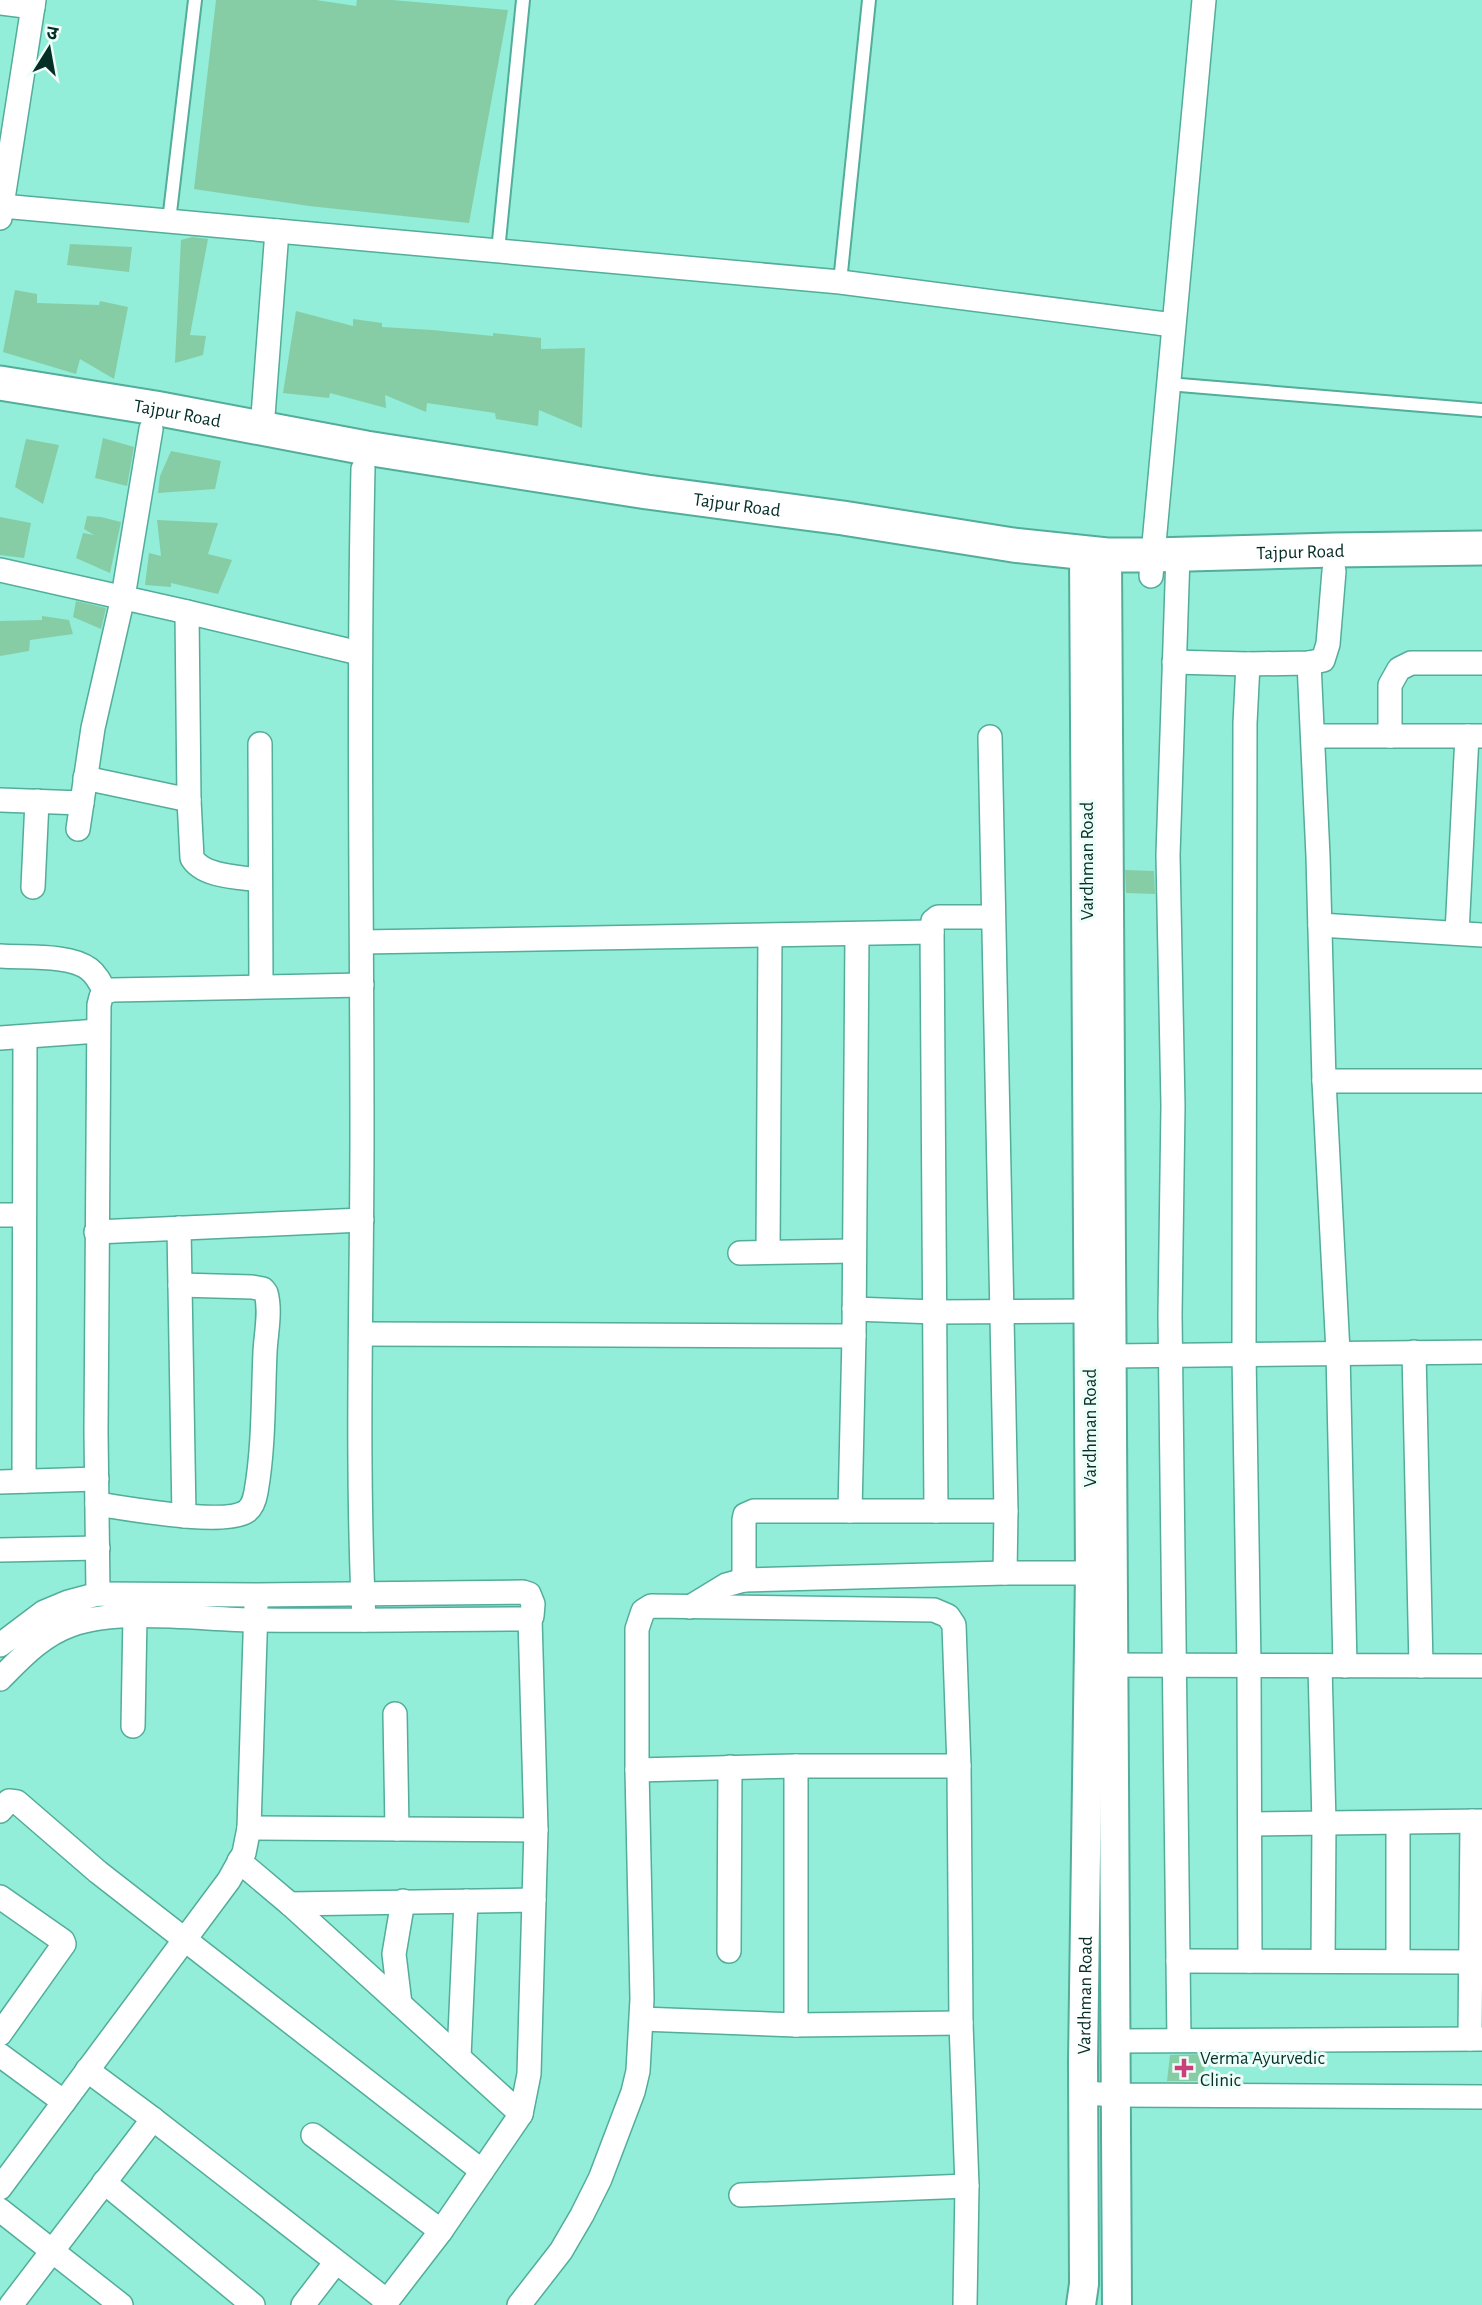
<svg xmlns="http://www.w3.org/2000/svg" width="1482" height="2305" viewBox="0 0 1482 2305" font-family="'Alegreya Sans','Noto Sans Devanagari',sans-serif">
<rect width="100%" height="100%" fill="#92edd9"/>
<g fill="#86cda5">
<path d="M216 0H316L356 6 357 0H392L508 10 469 223 309 206 194 189Z"/>
<path d="M192 237 208 239 190 335 206 336 203 355 175 363 181 240Z"/>
<path d="M70 244 132 247 129 272 67 265Z"/>
<path d="M15 290 37 294V303L99 305 100 301 128 307 114 379 80 359 76 374 3 352Z"/>
<path d="M296 311 353 326V319L382 323V327L432 330 493 336V333L541 338V349L585 348 582 428 539 410 538 426 496 419 495 413 427 403 426 412 385 395 386 408 330 393 329 398 283 393Z"/>
<path d="M103 438 134 447 127 486 95 478Z"/>
<path d="M26 439 59 445 43 504 15 487Z"/>
<path d="M171 451 221 461 215 489 158 493 160 476Z"/>
<path d="M87 516 101 517 121 522 110 573 76 558 83 533 94 535 84 529Z"/>
<path d="M0 517 31 523 24 558 0 555Z"/>
<path d="M157 520 218 523 208 554 232 560 218 594 171 583V587L145 585 149 553 161 556Z"/>
<path d="M76 601 106 608 101 629 73 617Z"/>
<path d="M42 616 69 620 73 634 30 640 29 651 0 656V621L42 620Z"/>
<path d="M1125 870 1154 871 1155 894 1126 893Z"/>
<path d="M1206 2054 1203 2081H1167L1170 2055Z"/>
</g>
<g fill="none" stroke-linecap="round" stroke-linejoin="round">
<defs>
<g id="service">
<path d="M169 221 195 0"/>
<path d="M498 251 523 0"/>
<path d="M840 282 869 0"/>
<path d="M1168 384 1482 410"/>
</g>
<g id="minor">
<path d="M0 3 33 7"/>
<path d="M2 206 840 282 1173 325"/>
<path d="M0 218 34 0"/>
<path d="M262 429 277 231"/>
<path d="M363 469C358 691 362 912 362 1134 362 1296 356 1458 364 1620"/>
<path d="M1178 555 1168 855 1173 1106 1170 1315 1179 2040"/>
<path d="M0 570 187 612 359 653"/>
<path d="M1151 576 1204 0"/>
<path d="M187 612 189 800 192 858C203 877 239 877 260 880"/>
<path d="M1174 662 1248 664 1309 663 1323 660 1328 644 1334 571"/>
<path d="M1309 663 1318 856 1324 1081 1338 1352 1345 1666"/>
<path d="M1248 664 1245 723 1244 1354 1249 1666 1250 1961"/>
<path d="M1313 736H1481"/>
<path d="M1390 736V685L1399 669 1411 663H1482"/>
<path d="M260 744 261 986"/>
<path d="M85 778 189 800"/>
<path d="M0 800 82 803"/>
<path d="M78 829 93 728 123 597 151 429"/>
<path d="M33 887 37 801"/>
<path d="M1320 925 1482 935"/>
<path d="M1457 933 1467 736"/>
<path d="M362 942 932 932"/>
<path d="M0 956C24 958 70 954 89 969 97 975 101 984 105 992"/>
<path d="M0 1038 98 1031"/>
<path d="M1324 1081H1482"/>
<path d="M0 1215H23"/>
<path d="M179 1228 184 1516"/>
<path d="M96 1232 362 1220"/>
<path d="M768 1252 770 936"/>
<path d="M740 1253 854 1251"/>
<path d="M854 1309 935 1312 1089 1311"/>
<path d="M361 1334 854 1336"/>
<path d="M1414 1352 1421 1666"/>
<path d="M1111 1356 1482 1352"/>
<path d="M24 1481 25 1037"/>
<path d="M0 1482 97 1479"/>
<path d="M97 1504C126 1508 225 1527 247 1511 252 1507 255 1498 256 1492 264 1447 263 1397 265 1352 266 1333 271 1311 266 1293L263 1289 252 1287 180 1285"/>
<path d="M850 1511 854 1336 857 934"/>
<path d="M936 1511 932 929 933 921 938 917H992"/>
<path d="M0 1550 98 1548"/>
<path d="M1005 1573 1006 1511"/>
<path d="M744 1580V1520L745 1515 754 1511H1006C1003 1253 993 995 990 737"/>
<path d="M98 1594 96 1431 99 1005 101 997 105 992 113 990 362 985"/>
<path d="M690 1607 726 1585 744 1580 1005 1573H1090"/>
<path d="M0 1645 44 1612 68 1602 98 1594 257 1595 523 1592 529 1594 533 1604 532 1616 525 1619C436 1619 347 1621 258 1620 205 1620 120 1607 71 1625 42 1635 21 1658 0 1679"/>
<path d="M1097 1665 1482 1666"/>
<path d="M1320 1666 1324 1823 1323 1961"/>
<path d="M395 1714 397 1829"/>
<path d="M133 1726 135 1616"/>
<path d="M637 1770 796 1766H959"/>
<path d="M0 1811 9 1801 17 1802 98 1872 482 2171"/>
<path d="M1398 1823V1961"/>
<path d="M1250 1824 1482 1821"/>
<path d="M249 1828 536 1830"/>
<path d="M239 1861 290 1904 521 2114 441 2231 384 2305"/>
<path d="M0 1897 63 1941 64 1944 0 2034"/>
<path d="M290 1904 534 1900"/>
<path d="M729 1951 730 1767"/>
<path d="M1178 1961 1471 1962"/>
<path d="M400 2004 394 1954 403 1901"/>
<path d="M642 2019 796 2025 961 2023"/>
<path d="M796 2025V1766"/>
<path d="M1470 2039 1472 1821"/>
<path d="M1116 2041 1482 2039"/>
<path d="M0 2055 64 2102"/>
<path d="M459 2057 466 1901"/>
<path d="M87 2070 153 2119 387 2301"/>
<path d="M1084 2093 1117 2095 1482 2097"/>
<path d="M521 2114 529 2074 536 1830 530 1618"/>
<path d="M313 2135 441 2231"/>
<path d="M104 2182 253 2305"/>
<path d="M0 2188 229 1880 244 1853 249 1828 256 1606"/>
<path d="M741 2195 967 2186"/>
<path d="M0 2210 121 2305"/>
<path d="M11 2305 153 2119"/>
<path d="M303 2305 336 2262"/>
<path d="M519 2305 561 2251 582 2215 600 2179 633 2092 638 2071 642 1999 637 1770V1629L643 1611 651 1606 934 1610 948 1616 954 1625 959 1766 961 2023 967 2186 965 2305"/>
</g>
<g id="tertiary">
<path d="M1107 555 1117 2305"/>
<path id="s1" d="M1081 2305 1084 2284 1083 2062 1090 1573 1084 552"/>
</g>
<g id="secondary">
<path id="s2" d="M0 383 155 408 366 448 647 492 843 518 1013 545 1107 555H1153L1334 550 1482 548"/>
</g>
</defs>
<use href="#service" stroke="#52ad9b" stroke-width="16"/>
<use href="#minor" stroke="#52ad9b" stroke-width="26"/>
<use href="#tertiary" stroke="#52ad9b" stroke-width="32"/>
<use href="#secondary" stroke="#52ad9b" stroke-width="37"/>
<use href="#service" stroke="#fff" stroke-width="12"/>
<use href="#minor" stroke="#fff" stroke-width="23"/>
<use href="#tertiary" stroke="#fff" stroke-width="28"/>
<use href="#secondary" stroke="#fff" stroke-width="33"/>
</g>
<path fill="#c83f79" stroke="#edfef9" stroke-width="2.5" d="M1180.5 2057.5h7v7h7v7h-7v7h-7v-7h-7v-7h7z"/>
<g text-anchor="middle" stroke-width="6" stroke-linejoin="round" paint-order="stroke">
<g font-size="19" fill="#052e27" stroke="#edfef9">
<text dy="7" stroke="none"><textPath href="#s2" startOffset="180">Tajpur Road</textPath></text>
<text dy="7" stroke="none"><textPath href="#s2" startOffset="747">Tajpur Road</textPath></text>
<text dy="7" stroke="none"><textPath href="#s2" startOffset="1314">Tajpur Road</textPath></text>
<text transform="translate(1086 861) rotate(-90)" y="7">Vardhman Road</text>
<text transform="translate(1089 1428) rotate(-90)" y="7">Vardhman Road</text>
<text dy="7" stroke="none"><textPath href="#s1" startOffset="310">Vardhman Road</textPath></text>
</g>
<g font-size="19" fill="#052e27" stroke="#edfef9" text-anchor="start">
<text x="1200" y="2064">Verma Ayurvedic<tspan x="1200" dy="22">Clinic</tspan></text>
</g>
</g>
<g transform="translate(49 49) rotate(11)" stroke="#edfef9" stroke-width="5" paint-order="stroke">
<path d="M0-5L12 26L0 18L-12 26Z" fill="#052e27"/>
<text y="-10" font-size="19" font-weight="bold" text-anchor="middle" fill="#052e27">उ</text>
</g>
</svg>
